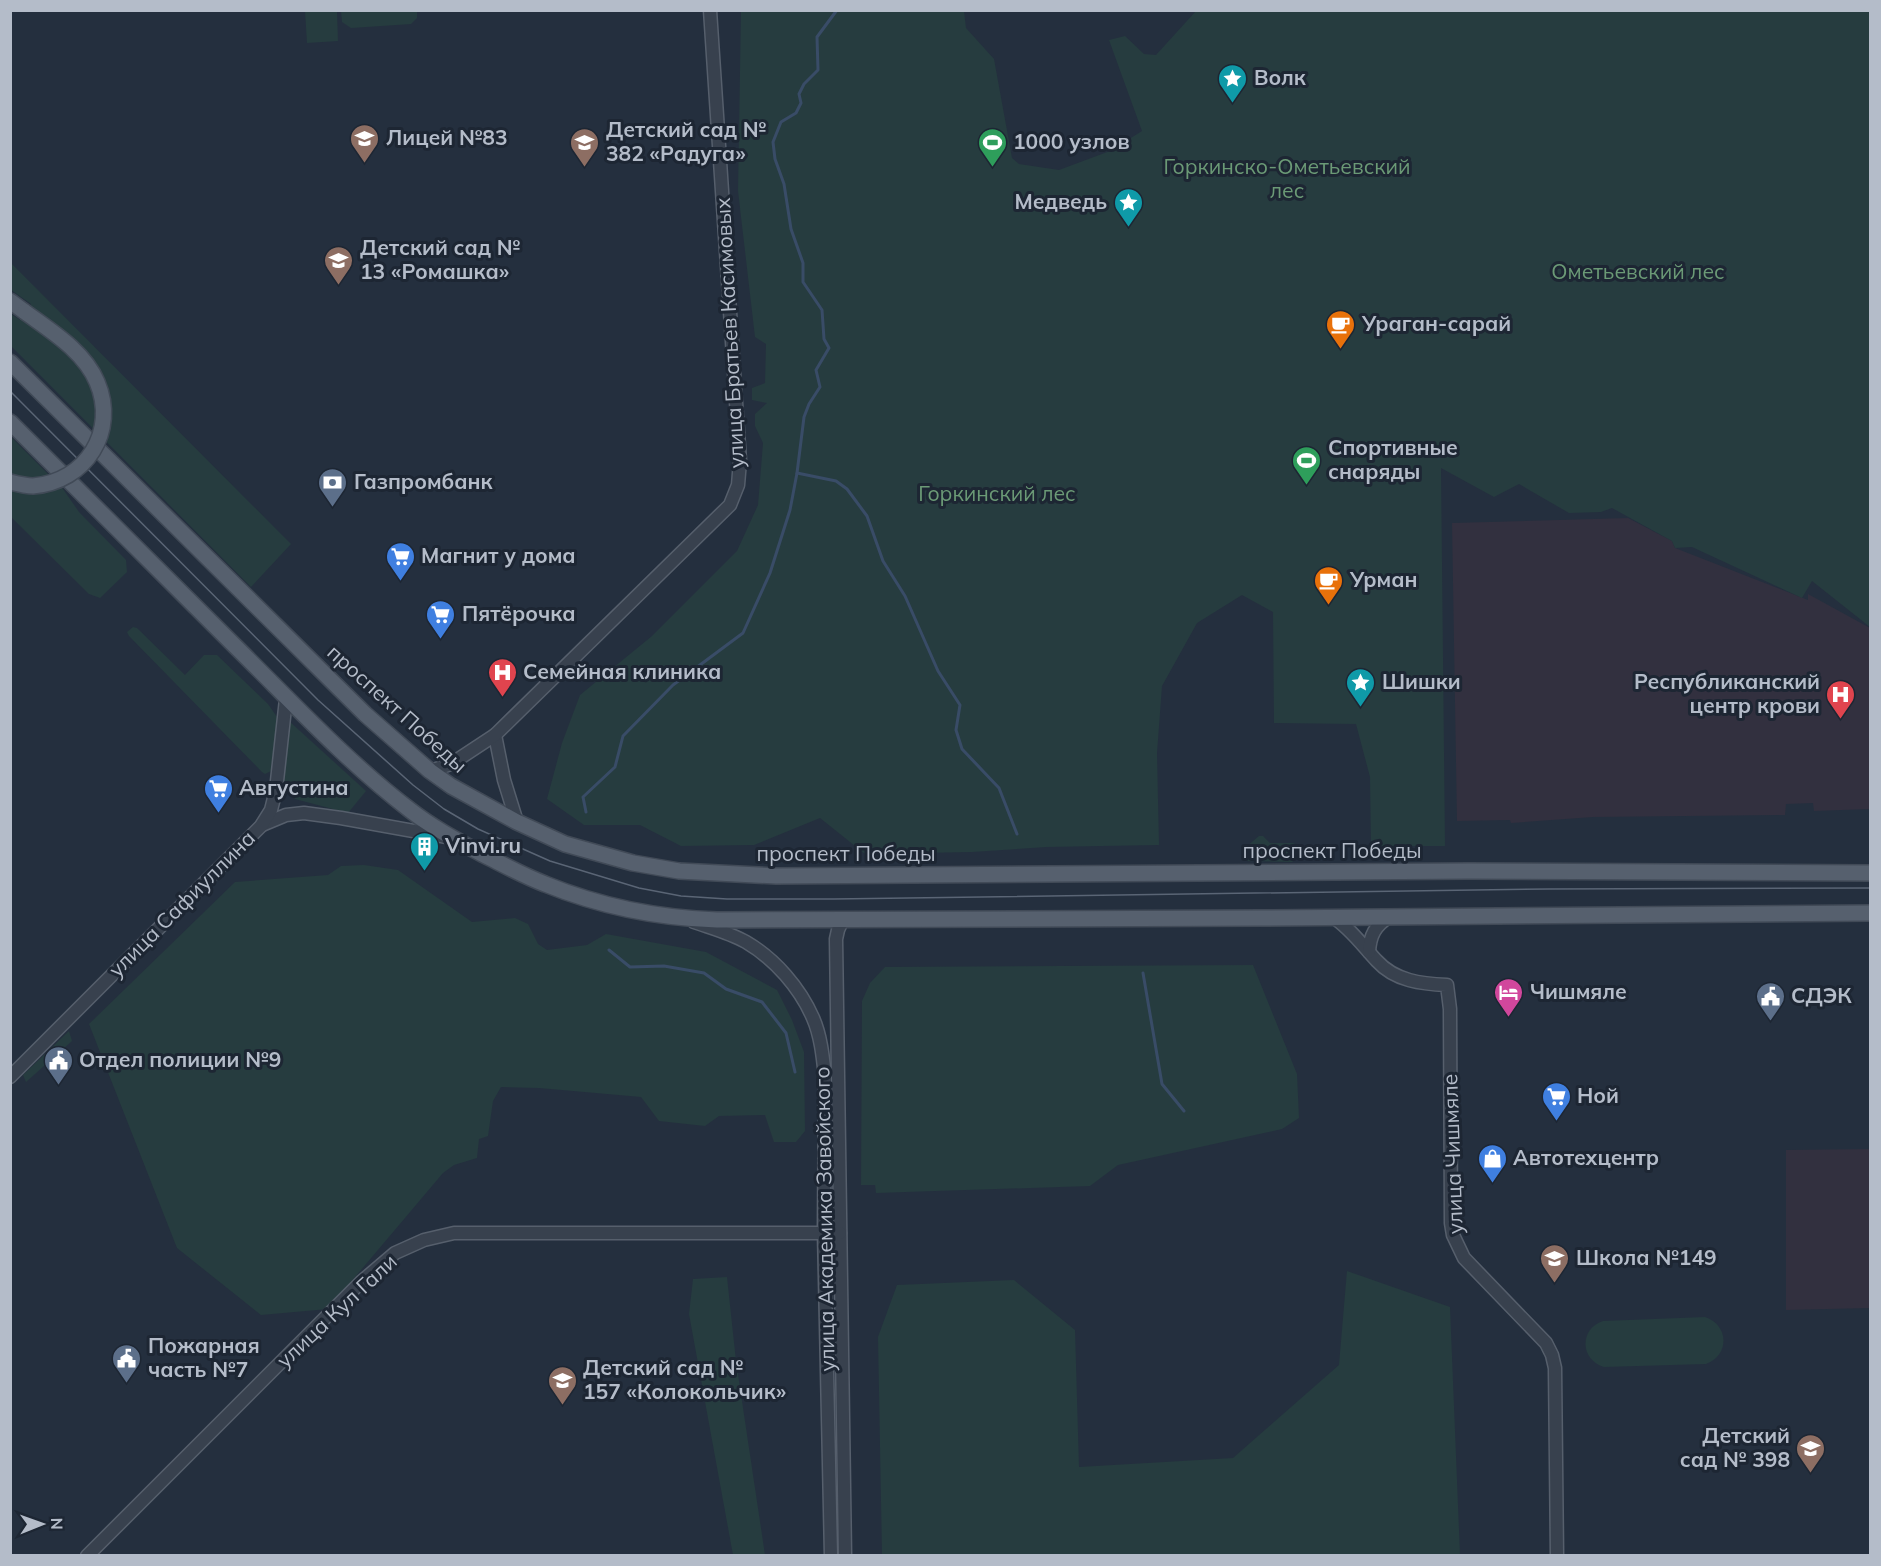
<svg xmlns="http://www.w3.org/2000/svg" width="1881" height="1566" viewBox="0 0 1881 1566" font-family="Mulish,sans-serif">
<rect width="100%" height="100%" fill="#242f3e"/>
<g fill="#32303f">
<path d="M1628 518 1672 541 1675 548 1808 600V594L1870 628V820V809L1814 811 1813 803 1786 804 1785 815 1593 817 1511 823 1510 820 1457 821 1452 523Z"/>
<path d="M1870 1149V1308L1786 1310V1150Z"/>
</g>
<g fill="#263c3f">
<path d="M305 11H337L338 41 307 43Z"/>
<path d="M341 11H417V18L411 24 351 28 342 22Z"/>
<path d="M741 11H964L966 28 994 59 1012 158 1019 164 1059 170 1110 151 1142 131 1109 40 1125 36 1144 54 1156 55 1196 11H1870V627L1812 581 1802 598 1692 547 1675 548 1672 541 1612 508 1601 512 1569 513 1519 484 1494 497 1441 468 1445 846H1371L1370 777 1356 724 1274 723 1273 612 1242 595 1197 623 1162 686 1157 753 1159 845 1046 847 972 852 865 854 820 818 754 845 681 846 640 825H584L547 799 562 743 580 695 652 636 737 551 758 505 763 443 755 426V414L767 403 752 400V388L765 383 766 344 755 337 738 191Z"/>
<path d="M10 262 291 544 251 587 11 346V314L20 320 31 304 11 290Z"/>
<path d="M10 436 63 489 79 512 126 560 127 572 100 598 89 594 11 517Z"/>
<path d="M133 627 137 628 185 675 204 655H217L268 704 277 717 271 771 265 774 262 772 129 636 127 632Z"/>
<path d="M289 721 366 791 348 813 295 799 283 783Z"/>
<path d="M1259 836H1263L1270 843H1293L1300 846V856L1292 862 1244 861 1242 854 1246 847Z"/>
<path d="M364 865 398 870 472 922 515 918 528 924 538 944 547 950 587 945 606 934 706 952 777 990 792 1020 804 1052 805 1131 796 1142H774L765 1115 719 1116 705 1126 659 1121 641 1097 539 1088 501 1087 493 1101 488 1136 479 1139 477 1158 454 1165 443 1173 328 1309 261 1315 177 1248 89 1024 235 882 328 875 341 866Z"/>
<path d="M1253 965 1297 1074 1299 1118 1282 1129 1118 1165 1090 1186 876 1193 875 1185H861L862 1001 870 983 885 967Z"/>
<path d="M69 1031 72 1041 26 1082 23 1075Z"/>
<path d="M1347 1271 1450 1307 1460 1555H882L878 1337 897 1285 1014 1280 1075 1330 1079 1467 1233 1458 1339 1365Z"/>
<path d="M727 1277 736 1361 765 1555H733L689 1314 693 1279Z"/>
<path d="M1705 1317C1729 1325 1730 1355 1706 1364L1604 1367C1580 1360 1579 1329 1603 1321Z"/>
</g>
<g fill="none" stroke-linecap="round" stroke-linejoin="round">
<g stroke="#394c67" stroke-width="3">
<path d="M797 473 836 481 847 489 867 516 883 561 905 596 938 671 960 705 956 730 962 749 999 788 1017 834"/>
<path d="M586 812 583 797 615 767 623 736 673 685 743 633 770 573 790 510 797 473 804 417 809 404 820 387 816 370 829 348 824 339 822 310 803 282V263L791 229 784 184 775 159 773 142 781 122 796 113 801 103 799 94 804 84 818 70 817 37 837 10"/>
<path d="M609 950 630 967 664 966 704 973 726 989 762 1002 786 1033 795 1072"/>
<path d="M1143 973 1162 1084 1184 1111"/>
</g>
<defs>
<g id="minor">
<path d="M495 735 504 780 517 822"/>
<path d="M430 771 451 764 495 735 730 505 738 485 740 461 736 402 710 10"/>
<path d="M262 825 286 815 304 813 341 818 447 837"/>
<path d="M1333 917C1351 929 1362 945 1377 961 1395 981 1422 984 1447 985L1450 1009 1451 1223 1453 1235 1464 1258 1546 1343 1552 1355 1555 1368 1557 1556"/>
<path d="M843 919 838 930 836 939 845 1556"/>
<path d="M694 922C711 928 730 933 746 942 775 959 800 988 813 1018 821 1036 823 1058 825 1077L824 1233 831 1556"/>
<path d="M1369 952C1370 935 1375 926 1389 917"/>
<path d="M10 1077 261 826 271 810 276 790 286 699"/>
<path d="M87 1556 361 1282 395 1253 424 1240 454 1233H840"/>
</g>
<g id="major">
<path d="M10 301 25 312"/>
<path d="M10 362 365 714 430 771 451 786 517 822 565 844 633 863 679 871 776 876 1468 871 1870 873"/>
<path d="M10 422C85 497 160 572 235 646 292 702 346 761 410 810 433 828 458 841 484 855 504 865 524 876 545 884 599 906 659 918 717 920L1262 918 1870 913"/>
</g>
</defs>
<use href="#minor" stroke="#565f6c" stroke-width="15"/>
<use href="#major" stroke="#414a57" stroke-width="18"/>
<use href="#minor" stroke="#38414e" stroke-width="12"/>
<use href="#major" stroke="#56606e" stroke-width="15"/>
<path stroke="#5a6575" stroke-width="1.5" d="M10 391 318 700 413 785 444 809 478 829 550 861 639 888 681 896 727 899H834L1548 889 1870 888"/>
<defs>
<path id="major-bridge" d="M10 482C18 484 26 486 33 486 86 482 118 431 97 382 84 351 51 331 25 312"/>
</defs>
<use href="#major-bridge" stroke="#414a57" stroke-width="18" stroke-linecap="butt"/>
<use href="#major-bridge" stroke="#56606e" stroke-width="15"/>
</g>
<defs>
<symbol id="sight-pin" viewBox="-11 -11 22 30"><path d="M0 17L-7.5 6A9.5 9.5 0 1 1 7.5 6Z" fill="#0f9aa8" stroke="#1d2633"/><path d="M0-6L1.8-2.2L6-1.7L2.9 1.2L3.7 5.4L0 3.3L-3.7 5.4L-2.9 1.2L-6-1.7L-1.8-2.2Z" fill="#fff"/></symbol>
<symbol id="school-pin" viewBox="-11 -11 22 30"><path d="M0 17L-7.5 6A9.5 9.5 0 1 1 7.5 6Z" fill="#8d6e63" stroke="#1d2633"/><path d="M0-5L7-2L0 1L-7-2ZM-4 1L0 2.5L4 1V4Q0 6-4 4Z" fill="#fff"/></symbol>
<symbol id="stadium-pin" viewBox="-11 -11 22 30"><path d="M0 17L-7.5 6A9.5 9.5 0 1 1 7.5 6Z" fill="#2e9e5b" stroke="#1d2633"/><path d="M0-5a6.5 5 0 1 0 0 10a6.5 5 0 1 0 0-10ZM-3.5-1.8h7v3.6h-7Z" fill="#fff"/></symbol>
<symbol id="cafe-pin" viewBox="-11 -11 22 30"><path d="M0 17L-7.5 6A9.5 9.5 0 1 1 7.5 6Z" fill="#e8710a" stroke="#1d2633"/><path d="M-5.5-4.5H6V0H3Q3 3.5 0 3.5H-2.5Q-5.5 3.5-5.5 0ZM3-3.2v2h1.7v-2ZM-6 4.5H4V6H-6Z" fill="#fff"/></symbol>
<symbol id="bank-pin" viewBox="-11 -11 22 30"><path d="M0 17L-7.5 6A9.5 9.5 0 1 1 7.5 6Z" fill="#5c6f8a" stroke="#1d2633"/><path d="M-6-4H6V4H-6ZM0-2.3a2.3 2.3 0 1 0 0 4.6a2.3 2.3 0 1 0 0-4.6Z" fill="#fff"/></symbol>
<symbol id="supermarket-pin" viewBox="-11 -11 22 30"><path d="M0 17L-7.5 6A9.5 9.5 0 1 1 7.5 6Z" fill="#3f7fe0" stroke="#1d2633"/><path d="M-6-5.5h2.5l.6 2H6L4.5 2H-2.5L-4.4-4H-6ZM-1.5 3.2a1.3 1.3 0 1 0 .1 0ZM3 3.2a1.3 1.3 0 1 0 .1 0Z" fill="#fff"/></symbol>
<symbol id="hospital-pin" viewBox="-11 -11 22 30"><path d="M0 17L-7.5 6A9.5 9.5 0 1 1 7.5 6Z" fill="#e0444e" stroke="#1d2633"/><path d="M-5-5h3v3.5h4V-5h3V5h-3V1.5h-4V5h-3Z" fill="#fff"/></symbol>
<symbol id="building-pin" viewBox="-11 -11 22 30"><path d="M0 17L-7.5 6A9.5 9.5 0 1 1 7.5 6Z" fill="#0f9aa8" stroke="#1d2633"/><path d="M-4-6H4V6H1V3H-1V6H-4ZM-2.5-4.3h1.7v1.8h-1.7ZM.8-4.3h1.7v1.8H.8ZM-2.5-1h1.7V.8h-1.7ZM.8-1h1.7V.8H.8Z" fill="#fff"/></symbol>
<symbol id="hotel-pin" viewBox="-11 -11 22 30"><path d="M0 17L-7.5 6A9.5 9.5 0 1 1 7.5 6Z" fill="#d1479c" stroke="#1d2633"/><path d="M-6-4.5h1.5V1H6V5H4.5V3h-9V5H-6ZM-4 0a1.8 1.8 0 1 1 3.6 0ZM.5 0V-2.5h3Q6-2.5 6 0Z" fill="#fff"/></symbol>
<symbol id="civic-pin" viewBox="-11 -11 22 30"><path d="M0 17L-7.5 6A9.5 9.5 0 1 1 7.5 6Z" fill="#5c6f8a" stroke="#1d2633"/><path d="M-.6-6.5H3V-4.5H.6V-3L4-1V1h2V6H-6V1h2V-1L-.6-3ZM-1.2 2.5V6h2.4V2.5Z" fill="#fff"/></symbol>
<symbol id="shop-pin" viewBox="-11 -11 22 30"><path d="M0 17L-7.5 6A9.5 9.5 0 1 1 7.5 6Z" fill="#3f7fe0" stroke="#1d2633"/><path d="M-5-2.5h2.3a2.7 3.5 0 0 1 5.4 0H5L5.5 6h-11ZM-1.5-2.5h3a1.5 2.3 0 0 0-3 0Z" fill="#fff"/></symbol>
</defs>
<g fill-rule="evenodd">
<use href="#sight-pin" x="1216" y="62" width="33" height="45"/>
<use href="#school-pin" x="348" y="122" width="33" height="45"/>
<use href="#school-pin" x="568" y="126" width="33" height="45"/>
<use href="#stadium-pin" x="976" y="126" width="33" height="45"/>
<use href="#sight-pin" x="1112" y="186" width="33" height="45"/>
<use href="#school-pin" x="322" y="244" width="33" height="45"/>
<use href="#cafe-pin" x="1324" y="308" width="33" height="45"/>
<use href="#stadium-pin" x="1290" y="444" width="33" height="45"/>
<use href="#bank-pin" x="316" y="466" width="33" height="45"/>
<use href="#supermarket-pin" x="384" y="540" width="33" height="45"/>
<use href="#cafe-pin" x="1312" y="564" width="33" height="45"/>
<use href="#supermarket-pin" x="424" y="598" width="33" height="45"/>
<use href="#hospital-pin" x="486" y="656" width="33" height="45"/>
<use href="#sight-pin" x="1344" y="666" width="33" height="45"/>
<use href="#hospital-pin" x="1824" y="678" width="33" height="45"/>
<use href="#supermarket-pin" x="202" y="772" width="33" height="45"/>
<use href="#building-pin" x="408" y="830" width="33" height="45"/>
<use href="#hotel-pin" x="1492" y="976" width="33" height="45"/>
<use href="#civic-pin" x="1754" y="980" width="33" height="45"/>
<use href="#civic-pin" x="42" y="1044" width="33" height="45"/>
<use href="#supermarket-pin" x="1540" y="1080" width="33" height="45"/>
<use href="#shop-pin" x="1476" y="1142" width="33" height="45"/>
<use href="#school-pin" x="1538" y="1242" width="33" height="45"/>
<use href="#civic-pin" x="110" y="1342" width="33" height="45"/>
<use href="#school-pin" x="546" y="1364" width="33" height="45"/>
<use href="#school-pin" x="1794" y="1432" width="33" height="45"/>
</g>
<g text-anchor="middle" stroke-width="6" stroke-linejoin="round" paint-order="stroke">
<g font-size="21" font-weight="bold" fill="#b4bcc9" stroke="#1d2633" text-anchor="start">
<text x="1254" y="85">Волк</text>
<text x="606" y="137">Детский сад №<tspan x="606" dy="24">382 «Радуга»</tspan></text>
<text x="386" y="145">Лицей №83</text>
<text x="1013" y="149">1000 узлов</text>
<text x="1107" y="209" text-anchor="end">Медведь</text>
<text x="360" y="255">Детский сад №<tspan x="360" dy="24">13 «Ромашка»</tspan></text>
<text x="1362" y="331">Ураган-сарай</text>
<text x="1328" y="455">Спортивные<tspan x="1328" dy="24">снаряды</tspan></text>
<text x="354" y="489">Газпромбанк</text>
<text x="421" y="563">Магнит у дома</text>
<text x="1350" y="587">Урман</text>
<text x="462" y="621">Пятёрочка</text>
<text x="523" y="679">Семейная клиника</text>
<text x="1382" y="689">Шишки</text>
<text x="1820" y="689" text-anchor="end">Республиканский<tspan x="1820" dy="24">центр крови</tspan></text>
<text x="239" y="795">Августина</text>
<text x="445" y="853">Vinvi.ru</text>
<text x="1530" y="999">Чишмяле</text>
<text x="1791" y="1003">СДЭК</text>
<text x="79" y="1067">Отдел полиции №9</text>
<text x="1577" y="1103">Ной</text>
<text x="1513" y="1165">Автотехцентр</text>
<text x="1576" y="1265">Школа №149</text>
<text x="148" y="1353">Пожарная<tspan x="148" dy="24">часть №7</tspan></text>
<text x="583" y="1375">Детский сад №<tspan x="583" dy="24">157 «Колокольчик»</tspan></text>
<text x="1790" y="1443" text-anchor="end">Детский<tspan x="1790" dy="24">сад № 398</tspan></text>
</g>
<g font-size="21" fill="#6b9a76" stroke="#1d2633">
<text x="1287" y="174">Горкинско-Ометьевский<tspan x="1287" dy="24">лес</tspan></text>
<text x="1638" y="279">Ометьевский лес</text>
<text x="997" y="501">Горкинский лес</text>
</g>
<g font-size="21" fill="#b4bcc9" stroke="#1d2633">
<text transform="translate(730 333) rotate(-93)" y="7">улица Братьев Касимовых</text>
<text transform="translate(397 709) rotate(42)" y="7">проспект Победы</text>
<text x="1332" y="858">проспект Победы</text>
<text x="846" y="861">проспект Победы</text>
<text transform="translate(182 904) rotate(-45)" y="7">улица Сафиуллина</text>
<text transform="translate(1453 1154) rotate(-92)" y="7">улица Чишмяле</text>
<text transform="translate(825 1219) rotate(-91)" y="7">улица Академика Завойского</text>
<text transform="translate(337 1311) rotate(-43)" y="7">улица Кул Гали</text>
</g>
</g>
<rect width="1881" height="1566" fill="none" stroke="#b4bcc9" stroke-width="24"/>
<g transform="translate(42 1524) rotate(89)" stroke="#1d2633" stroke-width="4.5" paint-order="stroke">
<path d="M0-4.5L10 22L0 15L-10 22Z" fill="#b4bcc9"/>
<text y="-9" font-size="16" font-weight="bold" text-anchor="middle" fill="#b4bcc9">N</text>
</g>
</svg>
